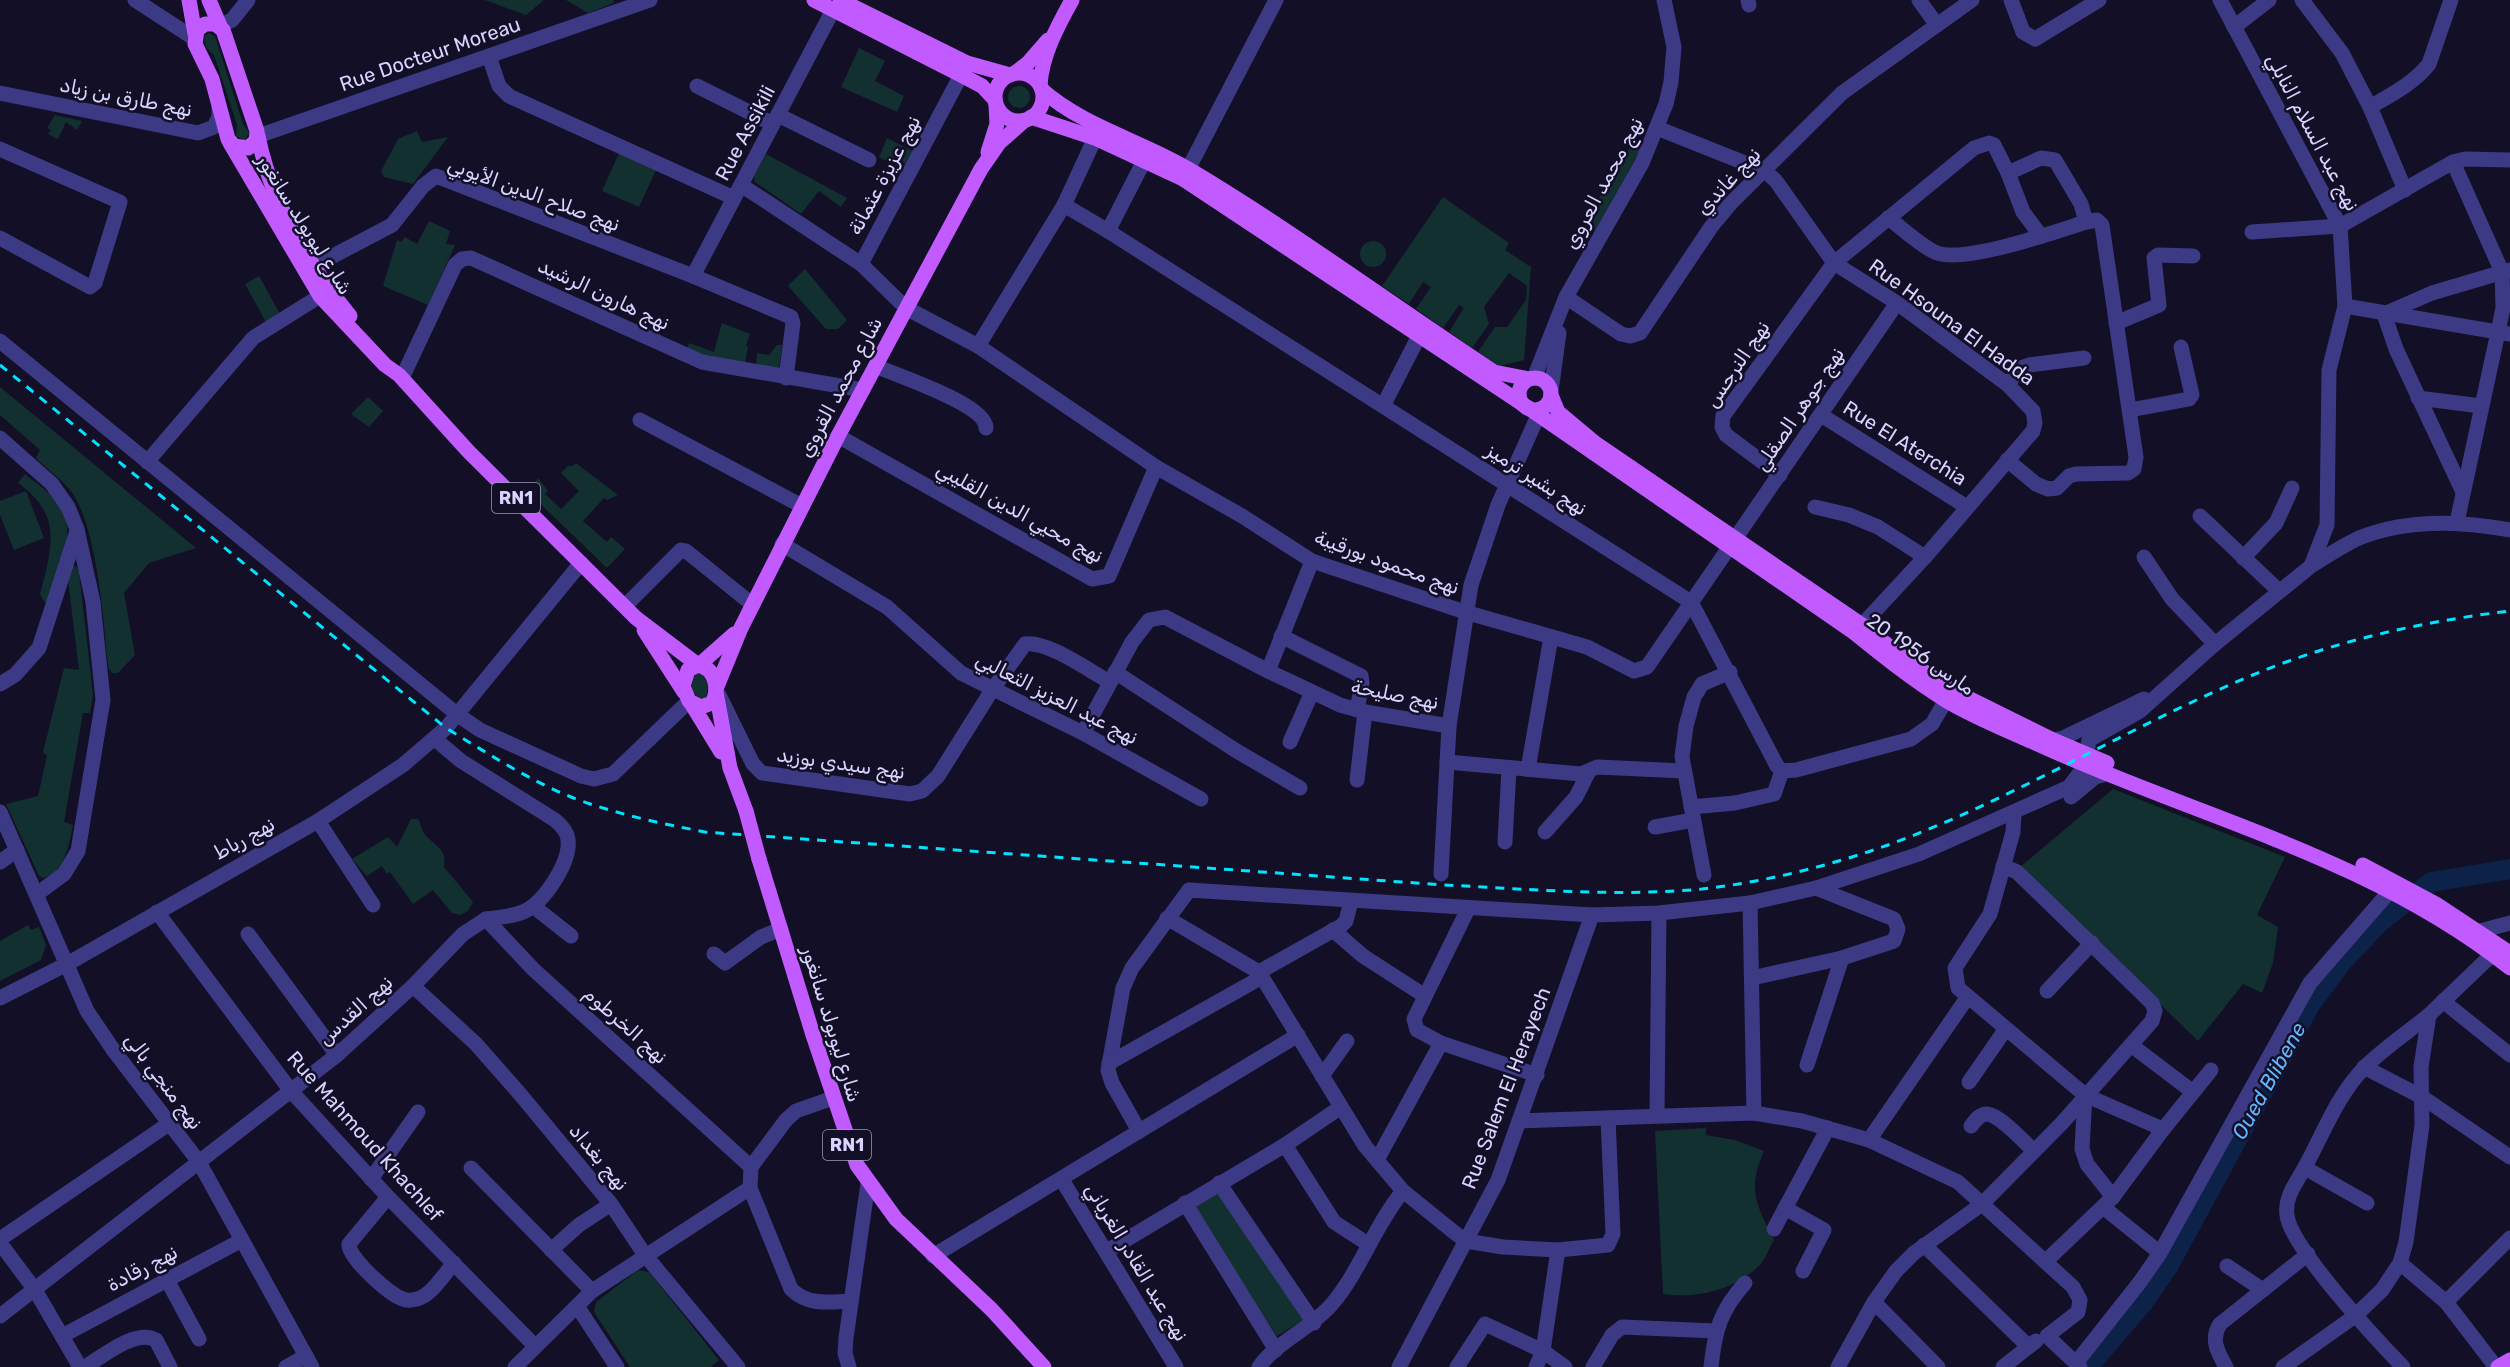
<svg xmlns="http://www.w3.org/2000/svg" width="2510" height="1367" viewBox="0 0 2510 1367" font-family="Rubik,Vazirmatn,sans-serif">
<rect width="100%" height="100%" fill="#130f26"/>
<g fill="#12302f">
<path d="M485 0H544L526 15Z"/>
<path d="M566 0H613L614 3 588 13Z"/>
<path d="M209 33 215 36 243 124 249 132 245 141 236 136 237 125 214 55 206 47 204 36Z"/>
<path d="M859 48 885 61 875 81 904 96 897 112 841 87Z"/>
<circle cx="1019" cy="97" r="11"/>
<path d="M55 115 82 121 77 130 66 122 58 139 48 134 51 130 47 128Z"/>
<path d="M417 131 422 142 448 137 413 184 384 177 381 171 398 139Z"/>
<path d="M887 138 914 152 908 165 899 161 896 166 879 157Z"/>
<path d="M1639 140 1644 143 1595 231 1583 224 1633 142Z"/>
<path d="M619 153 656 170 639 207 602 191Z"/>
<path d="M766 154 847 198 841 207 819 191 801 214 755 182 754 177Z"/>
<path d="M1443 197 1509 243 1505 250 1531 267 1524 360 1499 366 1478 352 1495 327H1507L1526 300 1527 286 1509 273 1484 307 1489 324 1472 348 1449 332 1464 308 1459 305 1443 328 1416 309 1431 287 1423 282 1409 304 1382 286Z"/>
<path d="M429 221 450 231 446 244 455 245 428 305 383 286 397 240 401 242 405 237 417 244Z"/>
<circle cx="1373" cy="254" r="13"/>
<path d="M805 269 847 320 838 329H826L788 286Z"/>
<path d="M259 276 280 314 266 322 245 284Z"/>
<path d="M722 323 750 334 746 345 748 347 745 364 703 357 687 350 689 343 714 352Z"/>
<path d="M777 345H782L779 370 756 366 757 353 769 355Z"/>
<path d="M0 387 196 548 149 563 124 593 135 655 118 673H112L108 667C104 623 97 530 73 494 64 481 47 469 36 458L40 450 0 415Z"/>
<path d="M368 397 383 411 369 427 351 414Z"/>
<path d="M576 463 618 495 607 500 604 498 583 521 607 542 611 537 625 549 607 568 528 492 538 478 548 491 545 494 561 509 579 491 561 473 568 466H573Z"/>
<path d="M25 474C37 484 52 493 60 506 79 533 56 578 47 606L40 594C52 547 63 515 18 483Z"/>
<path d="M26 491 44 538 14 550 0 515V501Z"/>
<path d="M72 565 77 567 79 573 93 694 90 713H83L64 822 73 825C69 843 65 874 43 878L39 876 6 804 38 796 47 756 43 752 64 668 79 670 68 580Z"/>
<path d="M698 673 703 675 708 685 706 697 702 699 693 693 691 679Z"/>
<path d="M2113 789 2285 857 2257 915 2278 927 2273 963 2262 993 2243 984 2198 1041 2020 867Z"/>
<path d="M411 819H418C421 824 422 832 426 836 437 847 447 850 444 867L473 902 468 911 460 915 452 913 433 890 413 904 390 872 387 874 382 866 367 876 352 859 388 837 397 847Z"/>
<path d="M28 925 31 930 39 927 46 945 41 960 0 981V941Z"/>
<path d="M1706 1128V1135L1735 1140 1764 1151C1747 1190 1756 1204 1774 1240 1769 1248 1766 1258 1760 1265 1735 1290 1697 1299 1663 1294L1655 1131Z"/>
<path d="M1217 1189 1303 1320 1277 1336 1192 1205Z"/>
<path d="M638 1270 649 1272 719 1360 711 1367H630L594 1312 596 1302Z"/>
</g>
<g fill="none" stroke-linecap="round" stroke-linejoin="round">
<path stroke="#0c2248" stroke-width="20" d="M2088 1367 2143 1303 2169 1265 2310 1005 2342 962 2379 923 2431 882 2510 869"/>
<g stroke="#3d3a85" stroke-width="15">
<path d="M135 0 195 39"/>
<path d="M1748 0 1749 5"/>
<path d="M1919 0 1937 25"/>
<path d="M2011 0 2023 32 2035 39 2099 0"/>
<path d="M2302 0 2342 53 2370 107 2405 190"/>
<path d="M220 26 232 20 248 0"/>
<path d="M2234 27 2269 0"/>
<path d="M489 56 499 86 509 96 734 198"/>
<path d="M697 86 773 124"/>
<path d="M0 93 198 133 214 127 219 116V106"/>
<path d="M2370 107C2391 95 2414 83 2429 64L2451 0"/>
<path d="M778 115 869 160"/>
<path d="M1657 128 1765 171 1776 181 1834 263 1897 303 2008 385 2033 411 2035 423 2033 431 1925 557 1862 625"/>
<path d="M258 136 650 0"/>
<path d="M0 149 120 202 95 283 90 287 0 238"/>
<path d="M1145 159 1108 231 1691 602 1777 766 1782 771 1796 770 1911 739 1932 724 1946 700"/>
<path d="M2453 162 2502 272 2503 308 2498 332 2457 522"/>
<path d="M2008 173 2023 212 2041 236"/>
<path d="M1183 179 1276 0"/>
<path d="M741 185 861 264 961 75"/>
<path d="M1064 205 1108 231"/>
<path d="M1888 218C1901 227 1923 248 1937 253 1967 263 2054 232 2086 222"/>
<path d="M2252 232 2340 226 2453 162 2465 159 2510 160"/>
<path d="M861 264 906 308 978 346 1156 467 1242 516 1312 561 1465 612 1587 647 1634 671 1647 667 1897 303"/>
<path d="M314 266 392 225 423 186 436 176 693 276 791 317 793 323 786 378"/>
<path d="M693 276 833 10"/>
<path d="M1566 297 1621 334 1630 336 1640 333 1711 227 1731 203 1842 93 1972 0"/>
<path d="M2345 306 2510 334"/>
<path d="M2116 323 2159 305 2154 258 2158 255 2193 256"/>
<path d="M0 341 458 715 480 730 581 776 594 779 613 774 689 701"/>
<path d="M978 346 1064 205 1095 138"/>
<path d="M876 366C897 376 986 404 986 428"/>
<path d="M402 378 455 265 462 259 471 258 702 362 863 390"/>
<path d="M1534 378 1566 297 1642 163 1666 104 1671 82 1674 47 1664 0"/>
<path d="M2008 385 2018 369 2029 365 2084 358"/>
<path d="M1551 391 1559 333"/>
<path d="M2418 398 2481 406"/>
<path d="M1384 404 1419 336"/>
<path d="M2130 410 2189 399 2192 395 2181 347"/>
<path d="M1821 415 1967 507"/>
<path d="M640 420 802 506"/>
<path d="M838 436 1092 579 1109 576 1156 467"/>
<path d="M0 438 52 484 68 507 77 529 93 602 103 700 78 851 64 874 37 894"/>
<path d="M147 462 253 338 320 296"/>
<path d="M1780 475 1726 435 1722 427 1723 416 1834 263 1974 148 1989 143 1994 145 2008 173 2041 158 2055 160 2081 204 2086 222 2097 220 2102 225 2136 457 2134 469 2128 473 2076 474 2069 476 2057 488 2048 489 2036 484 2007 460"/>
<path d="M2463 492 2396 349 2384 314 2432 293 2510 270"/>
<path d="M1815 507 1849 515 1878 527 1925 557"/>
<path d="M2200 516 2279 591"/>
<path d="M782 544 887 607 961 673 1083 733 1201 799"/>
<path d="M2144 557 2172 599 2215 644"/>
<path d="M2243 558 2276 523 2292 488"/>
<path d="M2311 566C2327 556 2342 546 2359 538 2406 519 2462 521 2510 530"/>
<path d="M625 606 681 550 686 551 753 605"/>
<path d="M1281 636 1361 676 1362 683 1357 710"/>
<path d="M1268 671 1340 705 1365 712 1449 726"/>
<path d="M1115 672 1235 750 1300 788"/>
<path d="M0 684 15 675 39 648 77 531"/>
<path d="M719 695 753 764 762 773 910 794 922 791 938 776 992 690 1025 644C1047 640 1089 671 1110 682"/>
<path d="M1083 733 1132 642 1149 620 1165 617 1268 671 1312 561"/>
<path d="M435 739 461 761 555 820C561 825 567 831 568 839 571 862 544 903 523 912 511 917 498 917 486 919"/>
<path d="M2053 740 2063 738 2144 699"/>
<path d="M1290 742 1312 692"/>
<path d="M1447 762 1581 774 1597 767 1684 771"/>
<path d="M1528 769 1551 637"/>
<path d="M1357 780 1365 712"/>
<path d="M2071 797 2095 777 2106 774"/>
<path d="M1691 807 1735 803 1774 794 1782 771"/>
<path d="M0 812 87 1011 114 1051 199 1162 312 1367"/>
<path d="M2014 813 2013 832 1990 914 1955 968 1958 988 2085 1095 2158 1127 2161 1132 2113 1197 2046 1261"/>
<path d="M318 821 373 905"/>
<path d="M1655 827 1693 820"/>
<path d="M1545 832 1576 797 1589 771"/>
<path d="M1505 842 1509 768"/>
<path d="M0 862 17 850"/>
<path d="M1441 874 1449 726 1471 585 1498 505 1541 409"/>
<path d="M1704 875 1682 757 1686 726 1694 697 1702 684 1730 672"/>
<path d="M1750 903 1754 1113"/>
<path d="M533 906 571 936"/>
<path d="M157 912 291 1091 388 1197 535 1346"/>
<path d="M1167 918 1259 972 1365 1146 1403 1191 1455 1233 1466 1241 1503 1247 1558 1250 1608 1245 1613 1234 1608 1118"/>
<path d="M1333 930 1363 956 1425 996"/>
<path d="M2480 931 2510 923"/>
<path d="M248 934 337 1055"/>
<path d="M714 954 725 963 761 937 781 929"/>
<path d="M1259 972 1341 926 1346 921 1351 901"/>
<path d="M1752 978 1842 958 1894 941 1898 929 1894 919 1816 888"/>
<path d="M413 986 476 1044 520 1094 611 1204 645 1255 738 1367"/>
<path d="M2047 991 2092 943"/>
<path d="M0 998 67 964 318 821 403 765 446 728 581 563"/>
<path d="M2443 1001 2510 1055"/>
<path d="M1441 1043 1417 1030 1414 1019 1468 909"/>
<path d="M2131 1045 2193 1092"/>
<path d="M1109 1063 1262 977"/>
<path d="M1807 1065 1842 958"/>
<path d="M2364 1067 2422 1097 2510 1157"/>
<path d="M1322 1076 1347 1041"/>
<path d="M1969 1082 2005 1030"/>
<path d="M2085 1095 2082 1149 2087 1164 2113 1197"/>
<path d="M1657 1115 1659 913"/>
<path d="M1520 1121 1754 1113 1802 1121 1869 1140 1958 1182 2073 1287 2080 1300 2078 1312 2047 1336 2080 1367"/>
<path d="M1971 1126C1975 1121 1979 1114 1987 1114 2000 1115 2024 1142 2034 1151"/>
<path d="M1139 1131 1112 1083 1108 1070 1123 988 1132 968 1189 890 1592 915 1659 913 1750 903 1816 888 1919 854 2069 787 2085 766 2089 740 2140 711 2215 644 2311 566 2327 525 2329 370 2345 306 2340 226 2220 0"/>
<path d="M2161 1132 2211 1070"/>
<path d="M1869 1140 1967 998"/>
<path d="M1285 1145 1334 1222 1368 1244"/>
<path d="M1377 1160 1441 1043 1537 1075"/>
<path d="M471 1168 592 1291"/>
<path d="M2305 1168 2367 1203"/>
<path d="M371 1179 418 1112"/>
<path d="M1062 1180 1176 1367"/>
<path d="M1219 1183 1314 1323"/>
<path d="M750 1188 791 1289C808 1306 829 1302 851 1301"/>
<path d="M388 1197 349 1244C348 1258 390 1295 403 1299 407 1301 413 1300 417 1299 432 1295 444 1274 454 1263"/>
<path d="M1185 1203 1276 1350"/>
<path d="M2103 1207 2160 1253"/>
<path d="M1785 1208 1824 1230 1803 1271"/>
<path d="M1774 1229 1828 1128"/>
<path d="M0 1239 170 1123"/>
<path d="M0 1243 35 1290 80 1367"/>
<path d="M1924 1245 2028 1346"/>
<path d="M551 1250 579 1225 611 1204"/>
<path d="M1107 1251 1285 1145 1341 1107"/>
<path d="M933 1256 1298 1035"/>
<path d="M2400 1263 2446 1302 2496 1367"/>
<path d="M2227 1266 2263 1290"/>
<path d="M166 1278 199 1339"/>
<path d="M1874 1302 1938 1367"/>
<path d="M2446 1302 2510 1238"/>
<path d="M577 1306 617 1367"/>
<path d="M0 1316 337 1055 413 986 463 934 486 919 533 969 751 1167"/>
<path d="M62 1336 242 1240"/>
<path d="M2076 1363 2140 1282 2160 1253 2310 983 2390 891"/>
<path d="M85 1367C102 1357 136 1328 156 1340L170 1367"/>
<path d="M286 1367 306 1356"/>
<path d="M515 1367 592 1291 750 1188 751 1167 786 1120 796 1111 833 1098"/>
<path d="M849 1367 845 1353 846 1338 868 1183"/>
<path d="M1259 1367C1277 1341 1311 1329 1332 1304 1360 1271 1375 1225 1403 1191"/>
<path d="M1399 1367 1498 1180 1592 915"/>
<path d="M1457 1367 1485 1324 1543 1351 1565 1367"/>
<path d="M1536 1367 1543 1351 1558 1250"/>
<path d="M1593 1367 1612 1335 1622 1327 1715 1331"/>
<path d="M1711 1367C1715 1330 1720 1311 1745 1283"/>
<path d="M1838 1367 1874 1302 1896 1271 1914 1253 1982 1204 2062 1123 2152 1021 2155 1011 2152 1003 2017 872 2003 866"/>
<path d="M2003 1367 2036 1341"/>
<path d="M2226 1367C2218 1353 2210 1339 2220 1324L2308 1254"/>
<path d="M2283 1367 2355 1316 2382 1290 2400 1263 2406 1242 2422 1125 2421 1067 2429 1015 2500 947"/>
<path d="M2403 1367C2378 1341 2290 1247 2287 1215 2284 1196 2298 1181 2306 1165 2324 1132 2338 1094 2365 1067 2384 1048 2408 1032 2429 1015"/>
</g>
<g stroke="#c25bff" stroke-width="15">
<path d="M189 0 195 34"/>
<path d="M209 0 220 26"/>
<path d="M814 0 961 75 982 86 995 100"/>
<path d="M840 0 967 63 1010 75"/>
<path d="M205 24H215L223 30 257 131 256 141 248 148 234 146 228 139 212 79 195 44 197 30Z"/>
<path d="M1015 73 1028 63 1048 40"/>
<circle cx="1019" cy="97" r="24"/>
<path d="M1040 85C1042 55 1057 27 1072 0"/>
<path d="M1042 90C1084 127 1142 141 1190 170 1294 232 1392 305 1494 372L1529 379"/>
<path d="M1031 117 1095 138 1183 179 1524 405"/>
<path d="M258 136C271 202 308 264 350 316"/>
<path d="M230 143 320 296 385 365 399 375 468 451 636 618 698 665"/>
<path d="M988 152 997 124 996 105"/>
<circle cx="1535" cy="394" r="16"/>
<path d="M1551 395 1558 412 1595 443 1862 625 1905 659 1952 690 2053 740 2107 763"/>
<path d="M1527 407 1852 631C1883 656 1914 681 1947 701 1974 717 2004 729 2033 742 2193 816 2369 856 2510 968"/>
<path d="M644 630 684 692"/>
<path d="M698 665C715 668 720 689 712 703L701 707 689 701 683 686 688 670Z"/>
<path d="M699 665 734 634"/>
<path d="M716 689 741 628 838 436 981 169 999 143 1025 120"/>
<path d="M716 692 730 768 746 811"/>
<path d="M691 703 721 752"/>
<path d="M759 859 813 1035 857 1165 896 1219 992 1310 1044 1367"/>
<path d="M2363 865 2436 904 2510 953"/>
<path d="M2498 1367 2510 1360"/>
</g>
<path stroke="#00e5ff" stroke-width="3" stroke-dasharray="9 8" stroke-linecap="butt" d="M0 365 446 728C487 753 527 779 571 797 615 814 659 823 705 832L1444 885C1529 889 1617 897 1702 889 1765 882 1829 866 1888 845 2017 798 2133 724 2260 672 2339 640 2425 621 2510 611"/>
<path stroke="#c25bff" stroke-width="15" d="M746 811 759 859"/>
</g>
<g text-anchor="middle" stroke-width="5" stroke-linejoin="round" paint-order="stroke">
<g fill="#130f26" stroke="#9e99be" stroke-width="1.5">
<rect x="492" y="483" width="48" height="30" rx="4.5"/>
<rect x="823" y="1130" width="48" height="30" rx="4.5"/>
</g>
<g font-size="18" font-weight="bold" fill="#d9d4ff">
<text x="516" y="504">RN1</text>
<text x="847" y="1151">RN1</text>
</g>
<g font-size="20" fill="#d9d4ff" stroke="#130f26">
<text transform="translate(430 54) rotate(-19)" y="7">Rue Docteur Moreau</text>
<text transform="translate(126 97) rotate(11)" y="7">نهج طارق بن زياد</text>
<text transform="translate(2313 132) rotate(62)" y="7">نهج عبد السلام النابلي</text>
<text transform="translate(745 133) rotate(-62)" y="7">Rue Assikili</text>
<text transform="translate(884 175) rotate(-62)" y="7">نهج عزيزة عثمانة</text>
<text transform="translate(1728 181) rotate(-47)" y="7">نهج غاندي</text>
<text transform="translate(1603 183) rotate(-62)" y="7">نهج محمد العروي</text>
<text transform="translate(534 194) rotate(20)" y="7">نهج صلاح الدين الأيوبي</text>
<text transform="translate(305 224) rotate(58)" y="7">شارع ليوبولد سانغور</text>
<text transform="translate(604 294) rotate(25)" y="7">نهج هارون الرشيد</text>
<text transform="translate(1952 322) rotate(36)" y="7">Rue Hsouna El Hadda</text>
<text transform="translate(1737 364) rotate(-56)" y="7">نهج النرجس</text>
<text transform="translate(840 387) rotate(-62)" y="7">شارع محمد القروي</text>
<text transform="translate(1799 409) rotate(-56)" y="7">نهج جوهر الصقلي</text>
<text transform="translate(1905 443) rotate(32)" y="7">Rue El Aterchia</text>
<text transform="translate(1537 479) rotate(33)" y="7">نهج بشير ترميز</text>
<text transform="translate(1020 512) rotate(29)" y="7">نهج محيي الدين القليبي</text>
<text transform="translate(1387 562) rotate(20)" y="7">نهج محمود بورقيبة</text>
<text transform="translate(1921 654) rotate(35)" y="7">20 مارس 1956</text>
<text transform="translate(1395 694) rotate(11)" y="7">نهج صليحة</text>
<text transform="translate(1057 698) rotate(27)" y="7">نهج عبد العزيز الثعالبي</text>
<text transform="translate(841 763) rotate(8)" y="7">نهج سيدي بوزيد</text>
<text transform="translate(244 838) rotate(-29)" y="7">نهج رباط</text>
<text transform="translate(355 1010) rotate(-42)" y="7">نهج القدس</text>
<text transform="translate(832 1024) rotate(73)" y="7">شارع ليوبولد سانغور</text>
<text transform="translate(626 1025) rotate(42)" y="7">نهج الخرطوم</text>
<text transform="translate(164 1081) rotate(53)" y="7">نهج منجي بالي</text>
<text transform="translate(1506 1088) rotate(-69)" y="7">Rue Salem El Herayech</text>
<text transform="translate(365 1136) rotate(48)" y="7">Rue Mahmoud Khachlef</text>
<text transform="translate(599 1157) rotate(50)" y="7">نهج بغداد</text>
<text transform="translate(1137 1262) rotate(59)" y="7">نهج عبد القادر الغرياني</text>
<text transform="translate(142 1268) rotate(-28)" y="7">نهج رقادة</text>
</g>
<g font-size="21" font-style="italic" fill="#62b6ff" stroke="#130f26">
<text transform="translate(2269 1081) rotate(-61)" y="7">Oued Blibene</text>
</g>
</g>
</svg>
